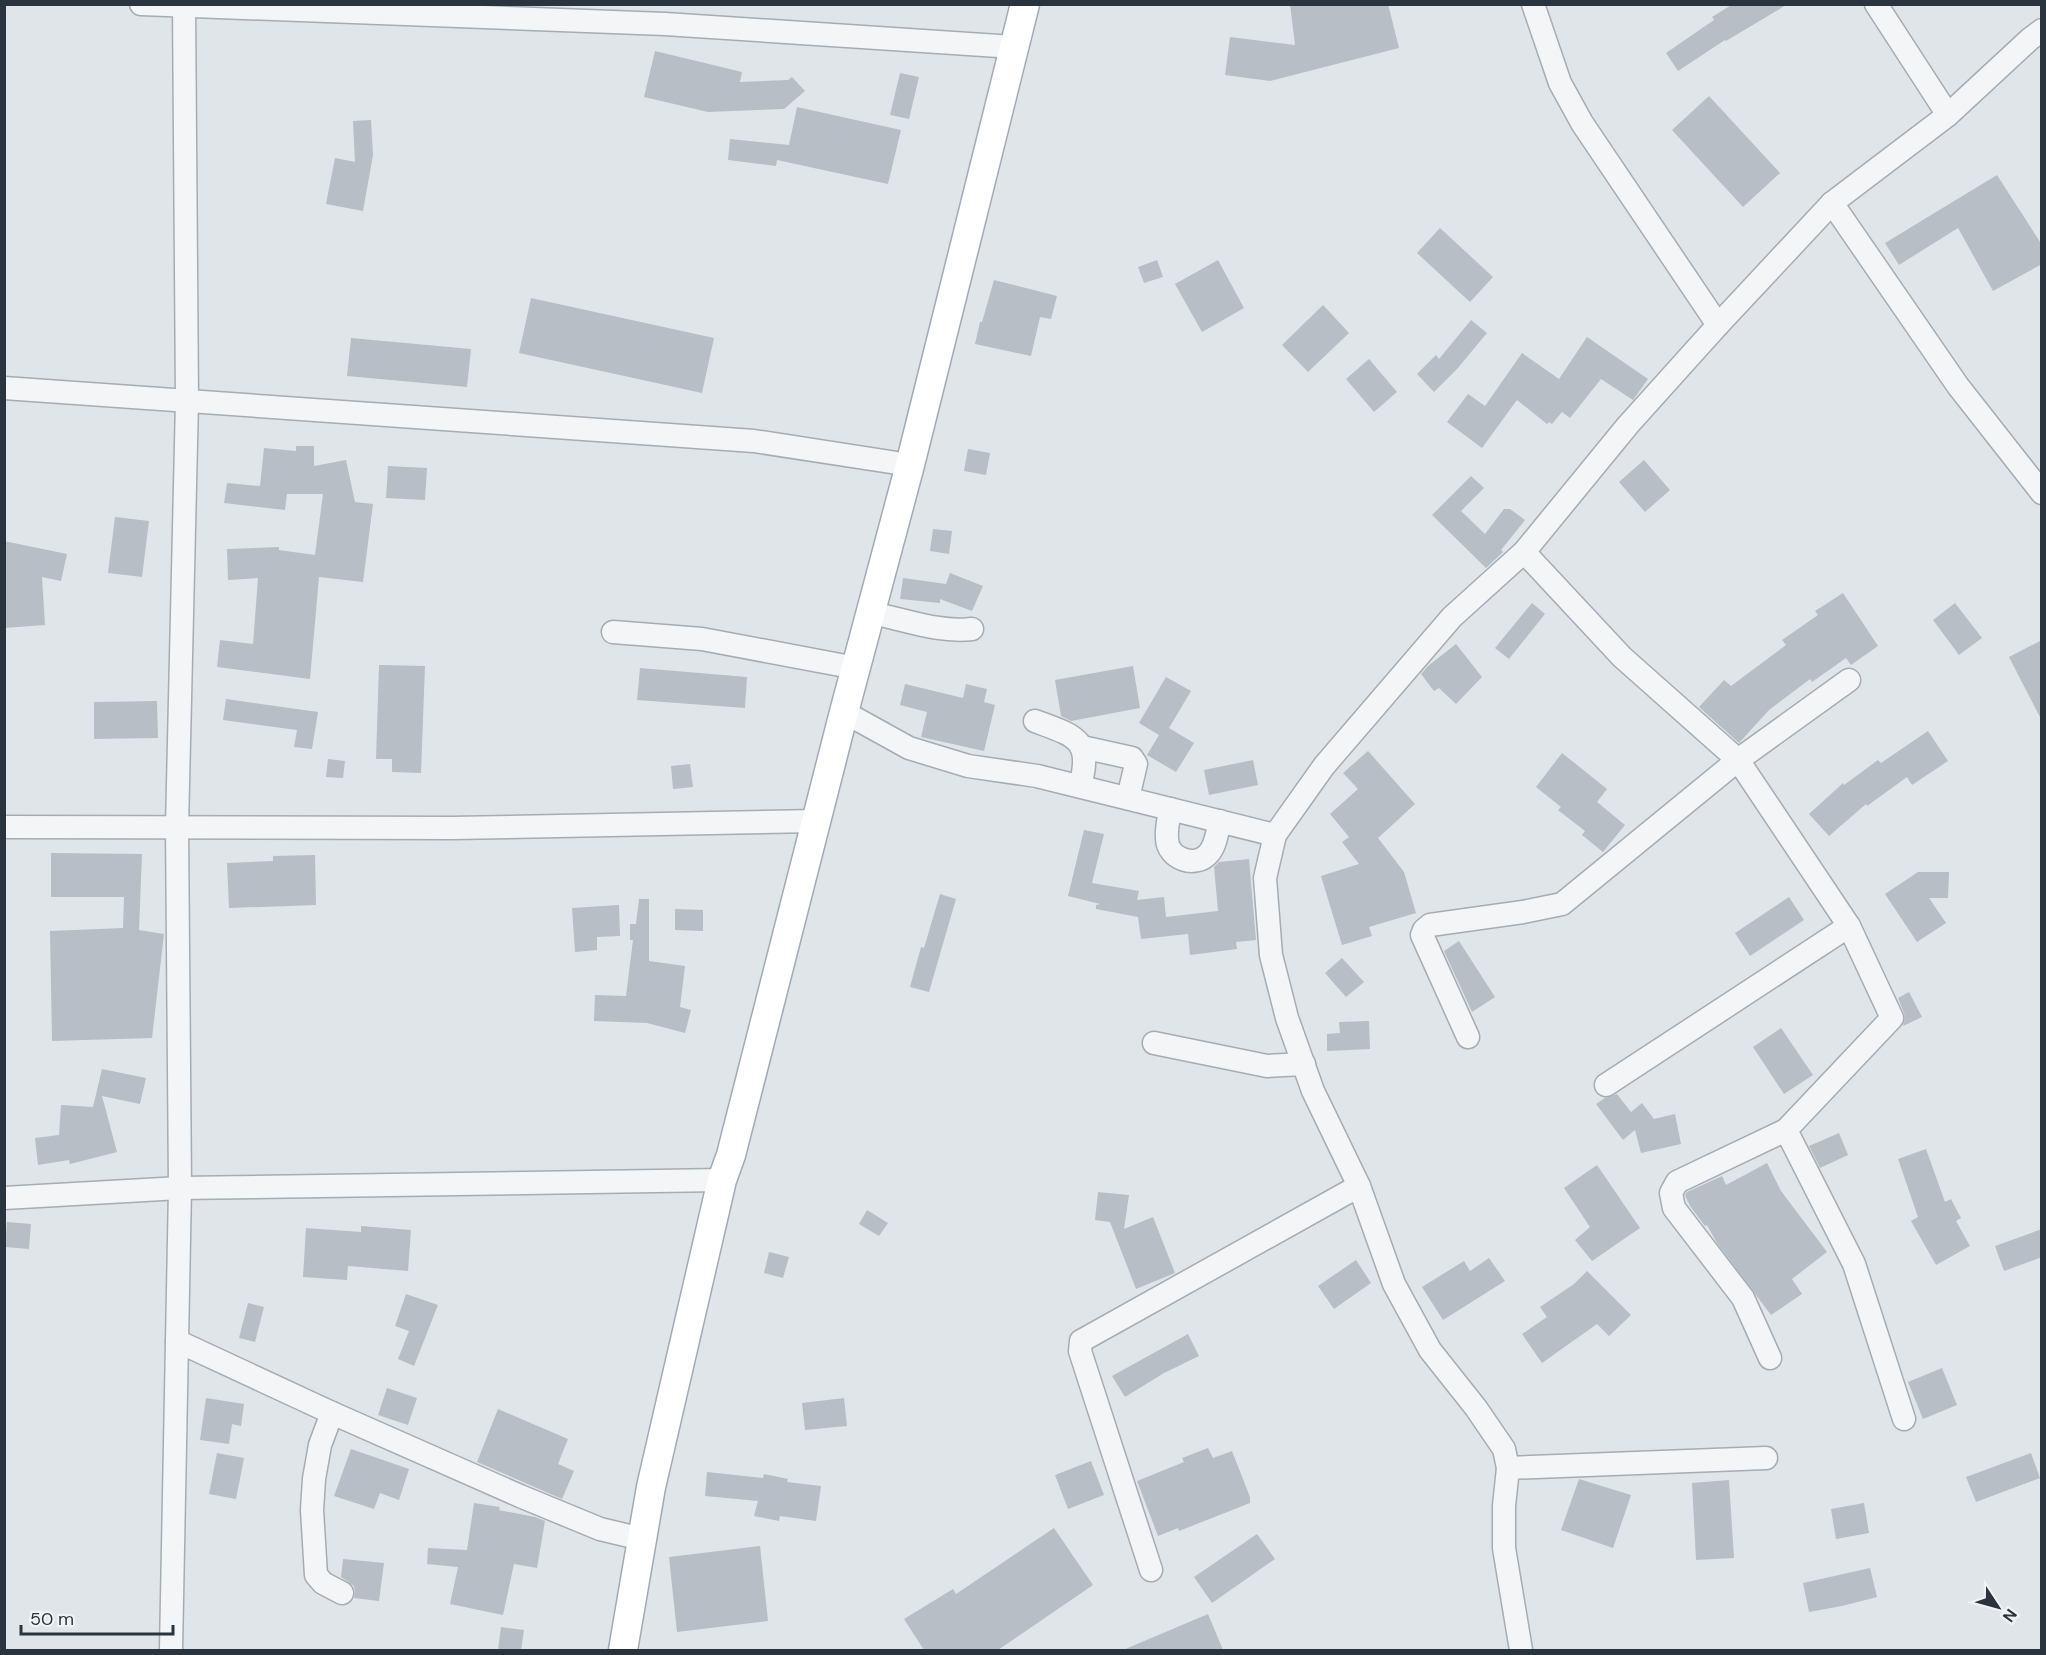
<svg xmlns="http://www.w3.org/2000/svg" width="2046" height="1655" viewBox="0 0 2046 1655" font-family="'DM Sans',sans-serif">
<rect width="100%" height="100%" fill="#e0e5e9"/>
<g fill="#b8bec5">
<path d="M1290 4H1388L1399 48 1270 81 1225 75 1230 37 1295 45Z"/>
<path d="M1733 4H1788L1726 41 1725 40 1678 71 1666 53 1714 20 1712 17Z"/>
<path d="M655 51 742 72 740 82 788 80 792 77 805 91 784 109 708 112 644 97Z"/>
<path d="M900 73 919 77 909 119 890 115Z"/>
<path d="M1709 96 1780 173 1743 207 1672 130Z"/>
<path d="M797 107 901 130 888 184 777 160 776 166 728 160 730 139 789 145Z"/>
<path d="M371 120 373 155 363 211 326 204 335 158 355 162 353 121Z"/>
<path d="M1997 175 2042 245V264L1993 291 1958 228 1899 265 1885 243Z"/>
<path d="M1440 228 1493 277 1470 302 1417 253Z"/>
<path d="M1157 260 1163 277 1144 283 1138 267Z"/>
<path d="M1218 260 1244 308 1202 332 1175 284Z"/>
<path d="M994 280 1057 296 1051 319 1040 317 1031 356 975 344 980 322H982Z"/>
<path d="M531 298 714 338 702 393 519 353Z"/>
<path d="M1323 305 1349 333 1308 372 1282 345Z"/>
<path d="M1471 320 1487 333 1457 369 1434 392 1417 374 1436 355 1439 359Z"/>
<path d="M1587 337 1648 379 1633 400 1601 379 1570 418 1562 412 1552 424 1549 422 1547 424 1517 400 1482 448 1447 422 1468 394 1485 406 1522 353 1559 379Z"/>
<path d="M351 338 471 349 467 387 347 376Z"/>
<path d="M1369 359 1397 392 1374 412 1346 379Z"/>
<path d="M296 446H314V466L346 460 355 502 373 504 363 582 319 577 310 679 217 667 220 640 253 644 258 578 228 580 227 549 279 547V550L315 555 323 494H287L285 510 224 503 227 483 260 486 264 448 296 451Z"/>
<path d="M968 449 990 453 986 475 964 471Z"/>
<path d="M1644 460 1670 490 1645 512 1619 482Z"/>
<path d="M388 466 427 468 425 500 386 498Z"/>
<path d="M1471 476 1484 488 1461 511 1485 534 1504 509H1510L1525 520 1501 550 1503 552 1486 568 1432 515Z"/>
<path d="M115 517 149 521 142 577 108 573Z"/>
<path d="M933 529 952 531 949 554 930 551Z"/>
<path d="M4 541 67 554 61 581 42 577 45 625 4 628Z"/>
<path d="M950 573 983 586 972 611 940 599V603L900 599 903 578 946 584Z"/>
<path d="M1843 593 1878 646 1851 665 1846 658 1812 682 1810 679 1769 710 1739 743 1699 707 1724 680 1731 686 1786 645 1782 640 1818 615 1815 611Z"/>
<path d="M1532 603 1545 614 1509 659 1495 648Z"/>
<path d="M1955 603 1982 638 1959 655 1933 620Z"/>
<path d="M2042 640V721L2009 657Z"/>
<path d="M1456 644 1482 677 1456 704 1439 688 1434 691 1421 674 1428 666Z"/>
<path d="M379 665 425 666 421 773 392 772V759H376Z"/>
<path d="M1133 666 1140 708 1071 721 1061 716 1055 680Z"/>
<path d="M640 668 747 677 745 708 637 700Z"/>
<path d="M1166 677 1191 691 1169 728 1194 743 1176 772 1147 755 1159 735 1139 723Z"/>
<path d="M905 684 963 698 966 684 987 689 984 702 995 705 984 751 921 737 927 712 900 705Z"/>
<path d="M226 699 318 712 312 749 294 747 297 730 223 720Z"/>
<path d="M157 701 158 738 94 739V702Z"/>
<path d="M1928 731 1948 761 1912 785 1907 777 1867 806 1866 804 1829 836 1809 814 1843 783 1844 785 1878 760 1881 763Z"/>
<path d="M1368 751 1415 804 1378 838 1404 872 1416 913 1369 927 1372 936 1342 945 1321 876 1359 864 1342 842 1349 837 1330 814 1358 789 1343 773Z"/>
<path d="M1562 753 1607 789 1597 802 1625 825 1603 852 1582 835 1585 831 1558 810 1561 807 1536 787Z"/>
<path d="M328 759 345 761 343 778 326 777Z"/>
<path d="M1253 760 1258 785 1209 795 1204 770Z"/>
<path d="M690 764 693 787 673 789 671 766Z"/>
<path d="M1084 830 1104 834 1092 883 1139 891 1137 900 1164 897 1166 917 1218 911 1214 867 1219 862 1249 859 1256 940 1236 942 1237 949 1190 955 1188 934 1141 939 1138 917 1096 909V905L1100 904 1068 896Z"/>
<path d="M51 853 142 854 139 930 164 934 152 1038 52 1041 50 931 123 928 124 897H51Z"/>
<path d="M315 855 316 905 229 908 227 863 273 861V856Z"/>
<path d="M1918 872H1949L1948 898H1929L1946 923 1917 942 1885 894Z"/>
<path d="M940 894 956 899 929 992 910 987 921 947 924 948Z"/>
<path d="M1789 897 1804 920 1750 956 1735 933Z"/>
<path d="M639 899H649V961L685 966 680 1007 691 1010 685 1033 647 1023 594 1021 595 995 626 996 633 940H630V924H636Z"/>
<path d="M619 905 620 936 597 937V950L575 952 572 908Z"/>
<path d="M675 909 703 910V931L675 930Z"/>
<path d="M1459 941 1495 997 1472 1012 1444 951Z"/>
<path d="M1342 958 1364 982 1346 997 1325 973Z"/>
<path d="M1909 992 1922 1017 1903 1026 1905 1019 1904 1013 1898 998Z"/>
<path d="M1369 1021 1370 1049 1327 1051V1034L1340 1033 1339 1022Z"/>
<path d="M1781 1028 1813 1075 1784 1094 1753 1047Z"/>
<path d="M102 1069 146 1078 140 1104 102 1096 117 1152 70 1164 69 1160 38 1165 35 1138 59 1135 61 1105 93 1107Z"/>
<path d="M1617 1094 1631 1112 1642 1103 1654 1119 1675 1114 1681 1144 1641 1153 1635 1130 1623 1140 1596 1104 1605 1098Z"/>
<path d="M1839 1133 1848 1155 1820 1168 1809 1146Z"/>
<path d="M1926 1149 1945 1202 1951 1199 1961 1218 1956 1221 1970 1246 1936 1265 1911 1221 1918 1217 1898 1159Z"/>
<path d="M1767 1163 1781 1191 1827 1252 1792 1279 1802 1294 1771 1315 1717 1243 1707 1225 1705 1226 1690 1206 1685 1195 1687 1192 1722 1176 1726 1185Z"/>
<path d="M1597 1165 1640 1228 1592 1261 1575 1240 1590 1227 1564 1188Z"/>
<path d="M1098 1192 1129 1195 1124 1229 1153 1217 1175 1273 1136 1289 1110 1222 1095 1220Z"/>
<path d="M867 1210 888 1223 879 1236 859 1224Z"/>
<path d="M7 1222 31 1224 29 1249 5 1247Z"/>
<path d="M361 1226 411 1230 408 1271 348 1266 347 1280 303 1277 306 1228 361 1232Z"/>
<path d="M2042 1229V1257L2004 1271 1995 1246Z"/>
<path d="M769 1252 789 1257 783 1278 764 1273Z"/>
<path d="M1489 1258 1505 1281 1443 1320 1422 1287 1464 1261 1470 1271Z"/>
<path d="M1356 1260 1371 1283 1334 1309 1318 1286Z"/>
<path d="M1587 1271 1631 1315 1609 1336 1597 1324 1542 1363 1522 1334 1547 1317 1540 1307 1574 1284Z"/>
<path d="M406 1294 438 1305 414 1366 398 1359 409 1331 395 1326Z"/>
<path d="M248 1303 264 1307 255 1342 239 1338Z"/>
<path d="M1188 1334 1199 1356 1164 1373 1125 1397 1112 1376Z"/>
<path d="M1942 1368 1957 1405 1923 1419 1908 1382Z"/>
<path d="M387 1388 417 1398 408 1425 378 1415Z"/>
<path d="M206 1398 244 1404 241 1426 232 1424 229 1444 200 1440Z"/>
<path d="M844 1398 847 1426 805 1430 802 1403Z"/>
<path d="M498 1409 568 1439 558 1464 574 1471 562 1499 477 1462Z"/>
<path d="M1208 1448 1213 1458 1232 1451 1250 1497V1503L1179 1531 1178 1528 1158 1536 1137 1481 1184 1462 1182 1458Z"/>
<path d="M351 1449 409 1469 399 1500 380 1493 374 1509 334 1496Z"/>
<path d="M217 1453 244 1458 236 1499 209 1494Z"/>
<path d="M2031 1453 2040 1478 1976 1502 1966 1477Z"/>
<path d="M1091 1461 1104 1495 1068 1509 1055 1475Z"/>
<path d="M707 1472 763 1478 764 1474 788 1479 787 1482 821 1486 816 1521 780 1516 779 1521 754 1516 758 1501 705 1496Z"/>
<path d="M1579 1479 1631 1495 1613 1548 1561 1530Z"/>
<path d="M1729 1480 1734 1558 1696 1560 1692 1483Z"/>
<path d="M474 1503 500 1507 499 1510 535 1517 545 1521 537 1568 514 1564 503 1615 450 1604 458 1567 427 1564 428 1548 467 1550Z"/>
<path d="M1864 1503 1869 1533 1836 1539 1831 1509Z"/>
<path d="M1054 1528 1093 1585 998 1650H924L904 1619 953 1589 956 1594Z"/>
<path d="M1257 1534 1275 1559 1212 1603 1194 1577Z"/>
<path d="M760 1546 768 1621 677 1632 669 1557Z"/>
<path d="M343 1559 384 1563 379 1601 354 1598 355 1592 354 1586 341 1577Z"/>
<path d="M1870 1568 1877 1597 1842 1606 1809 1612 1803 1583Z"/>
<path d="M1208 1614 1223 1650H1123Z"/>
<path d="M501 1627 524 1630 521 1650H498Z"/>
</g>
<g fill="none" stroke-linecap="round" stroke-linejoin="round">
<defs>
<g id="minor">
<path d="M141 4 665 24 1014 47"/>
<path d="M1533 4 1560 83 1582 123 1718 325"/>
<path d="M1876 4 1948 115"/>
<path d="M1832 203 1958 386 2042 493"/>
<path d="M4 388 754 441 910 465"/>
<path d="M1524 552 1622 657 1738 760 1849 926 1892 1018 1786 1130 1854 1264 1904 1419"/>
<path d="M871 613C904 619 937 633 972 629"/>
<path d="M613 632 702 639 856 668"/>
<path d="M844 712 909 748 968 766 1037 776 1275 835"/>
<path d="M1035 721C1075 736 1093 739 1080 786"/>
<path d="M1082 747 1132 758 1136 764 1128 798"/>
<path d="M1170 809C1169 818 1166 829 1167 838 1167 859 1196 869 1209 853 1216 845 1217 832 1220 821"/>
<path d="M4 827 452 828 816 821"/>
<path d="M1468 1037 1422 935 1424 930 1430 925 1523 912 1562 904 1738 760 1849 680"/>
<path d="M1154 1043 1267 1066 1304 1064"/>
<path d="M1606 1085 1849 926"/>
<path d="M4 1198 180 1188 722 1180"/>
<path d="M177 1341 332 1413 520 1496 600 1529 642 1539"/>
<path d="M1770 1358 1743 1298 1674 1208 1671 1193 1677 1182 1786 1130"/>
<path d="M332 1413 320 1445 314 1479 312 1510 316 1575 323 1583 342 1593"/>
<path d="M1508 1468 1766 1458"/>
<path d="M1151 1570 1080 1351 1081 1341 1359 1186"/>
<path d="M171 1650 180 1188 177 827 187 401 184 4"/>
<path d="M1521 1650 1504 1548V1506L1508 1468 1504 1449 1476 1408 1430 1350 1394 1284 1359 1186 1313 1091 1287 1018 1271 955 1265 878 1275 835 1324 766 1452 617 1524 552 1628 425 1718 325 1832 203 1948 115 2030 39 2042 30"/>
</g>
<path id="major" d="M623 1650 651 1487 722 1180 731 1155 844 712 910 465 1025 4"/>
</defs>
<use href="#minor" stroke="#a6acb3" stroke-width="25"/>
<use href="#major" stroke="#a0aab4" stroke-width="31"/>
<use href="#minor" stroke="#f3f5f7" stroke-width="22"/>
<use href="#major" stroke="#fff" stroke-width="28"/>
</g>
<rect width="2046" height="1655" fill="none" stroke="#2a343f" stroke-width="12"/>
<g transform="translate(1998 1607) rotate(126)" stroke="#f0f3f6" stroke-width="4.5" paint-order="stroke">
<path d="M0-4.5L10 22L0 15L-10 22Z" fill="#2a343f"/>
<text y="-9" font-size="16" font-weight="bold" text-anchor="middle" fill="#2a343f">N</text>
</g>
<path d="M21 1625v9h152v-9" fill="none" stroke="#2a343f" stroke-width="3"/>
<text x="30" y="1625" font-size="18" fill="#2a343f" stroke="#f0f3f6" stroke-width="4.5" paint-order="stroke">50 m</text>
</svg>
